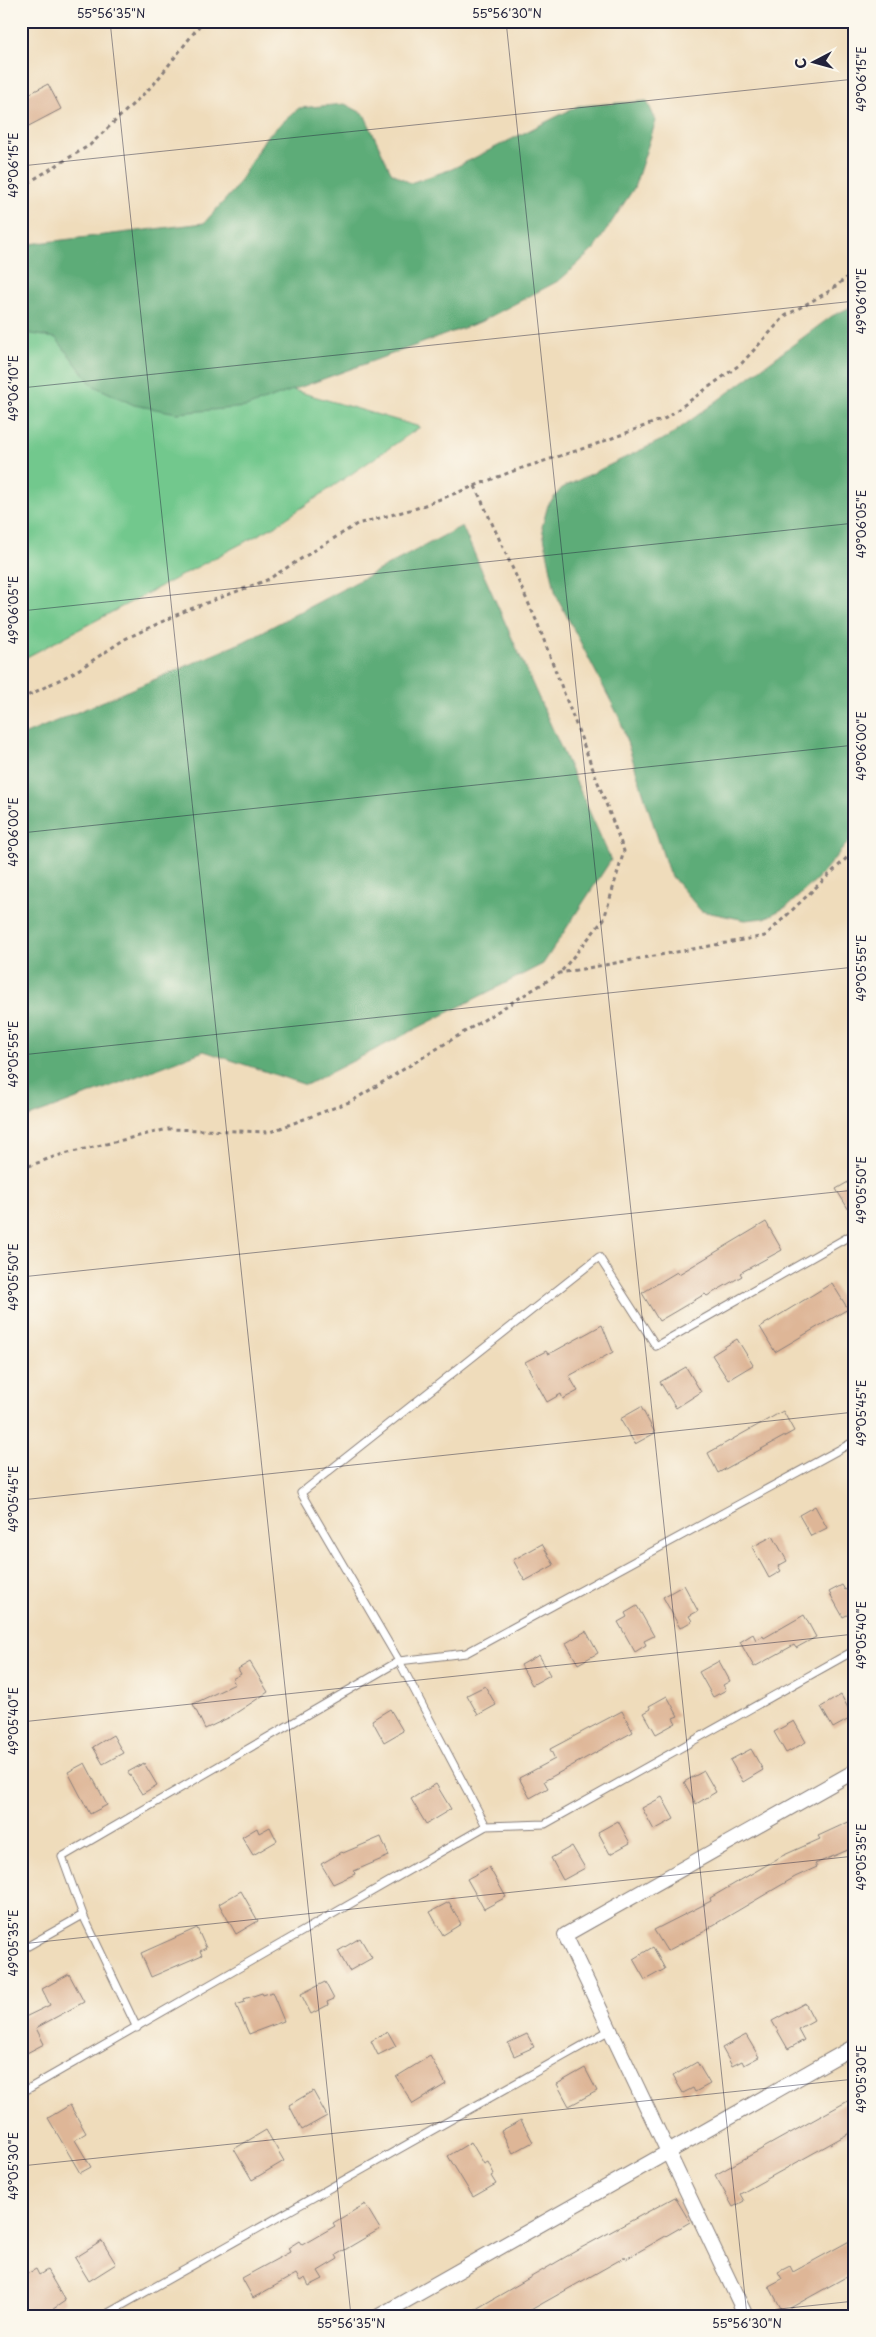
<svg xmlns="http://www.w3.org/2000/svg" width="876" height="2337" viewBox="0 0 876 2337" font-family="'Playpen Sans',sans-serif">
<rect width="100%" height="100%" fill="#fbf7ec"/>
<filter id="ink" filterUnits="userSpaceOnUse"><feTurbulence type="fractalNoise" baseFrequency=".02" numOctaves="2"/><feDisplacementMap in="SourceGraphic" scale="10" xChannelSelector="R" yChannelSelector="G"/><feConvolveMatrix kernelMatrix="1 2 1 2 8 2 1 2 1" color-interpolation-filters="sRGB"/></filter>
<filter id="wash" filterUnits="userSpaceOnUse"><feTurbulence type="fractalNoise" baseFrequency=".0096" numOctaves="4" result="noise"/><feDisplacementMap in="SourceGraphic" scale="20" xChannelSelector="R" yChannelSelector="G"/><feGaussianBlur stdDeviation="1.12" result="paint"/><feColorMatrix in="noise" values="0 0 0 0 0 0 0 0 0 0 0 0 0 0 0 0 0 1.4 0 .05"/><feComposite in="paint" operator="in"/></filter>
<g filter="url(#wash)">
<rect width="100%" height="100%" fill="#efdcbb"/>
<path fill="#72c88d" stroke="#4a7564" d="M21 302 279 386 420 427 275 526 21 660Z"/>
<g fill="#5dac78" stroke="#40675a">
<path d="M647 101 656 121 634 188 594 249 560 280 480 322 246 407 177 413 134 405 92 385 56 338 21 332V245L204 223 234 190 266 137 299 108 345 104 364 114 391 172 410 183 452 169 578 106Z"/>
<path d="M855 305V834L818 878 788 906 765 918 745 920 701 911 669 873 619 717 556 595 542 527 548 505 562 488 668 437 832 316Z"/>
<path d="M462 526 611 860 543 964 306 1085 204 1051 21 1120V736L243 642Z"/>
</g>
<g id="blocks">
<g fill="#deb697">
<path d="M48 84 61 109 21 130V98Z"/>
<path d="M855 1178V1220L836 1189Z"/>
<path d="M766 1222 782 1250 740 1273 742 1276 707 1296 705 1294 659 1321 642 1293 677 1272 679 1274Z"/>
<path d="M832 1283 848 1309 775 1352 760 1327Z"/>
<path d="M602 1325 613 1352 569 1376 578 1391 563 1399 561 1394 547 1402 525 1362 546 1351 548 1354 555 1351Z"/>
<path d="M737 1339 753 1365 728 1380 712 1355Z"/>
<path d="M686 1367 701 1392 676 1408 660 1382Z"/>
<path d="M641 1407 655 1433 635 1444 620 1419Z"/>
<path d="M783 1411 794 1431 718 1473 708 1453Z"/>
<path d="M815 1506 827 1528 811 1536 799 1515Z"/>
<path d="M773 1536 787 1561 778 1566 781 1571 769 1578 752 1547Z"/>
<path d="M542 1544 554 1565 525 1581 513 1560Z"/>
<path d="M684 1585 698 1611 689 1616 692 1621 680 1628 663 1597Z"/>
<path d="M842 1585 845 1590 855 1585V1611L843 1617 829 1592Z"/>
<path d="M637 1606 654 1636 644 1641 646 1645 635 1652 618 1622 627 1617 625 1613Z"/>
<path d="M804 1615 816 1637 796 1648 794 1645 754 1667 740 1642 753 1634 756 1640 763 1636 764 1638Z"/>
<path d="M586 1631 598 1653 578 1664 566 1643Z"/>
<path d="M539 1655 550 1675 532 1685 521 1665Z"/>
<path d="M719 1661 730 1681 723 1685 726 1690 713 1697 699 1672Z"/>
<path d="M250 1662 268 1692 230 1717 205 1729 193 1704 235 1684 232 1679 241 1674 238 1669Z"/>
<path d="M485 1686 496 1705 478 1715 467 1695Z"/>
<path d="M841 1695 853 1717 833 1728 821 1707Z"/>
<path d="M667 1696 678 1716 673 1718 676 1723 656 1734 644 1713 651 1709 649 1706Z"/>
<path d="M390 1709 403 1731 384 1742 372 1720Z"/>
<path d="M622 1711 633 1732 544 1781 548 1788 530 1798 519 1778 555 1759 550 1749Z"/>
<path d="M794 1721 806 1742 786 1753 774 1732Z"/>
<path d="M113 1735 123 1753 103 1764 93 1747Z"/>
<path d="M751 1749 763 1770 743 1782 730 1760Z"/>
<path d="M85 1763 107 1805 90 1814 68 1772Z"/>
<path d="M144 1763 157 1785 142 1794 128 1772Z"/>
<path d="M704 1771 716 1792 696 1804 684 1782Z"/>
<path d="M436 1784 451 1809 426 1824 411 1799Z"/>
<path d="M662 1797 674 1819 654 1830 642 1808Z"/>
<path d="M855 1819V1847L815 1864 817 1867 795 1877 710 1927 711 1928 667 1951 654 1930 711 1901 710 1898 782 1856 820 1839 818 1836Z"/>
<path d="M618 1821 630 1843 610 1854 598 1832Z"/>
<path d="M270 1827 277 1841 253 1855 242 1837 257 1828 259 1833Z"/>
<path d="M381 1837 389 1856 354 1871 355 1874 333 1884 321 1864 342 1852 343 1853Z"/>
<path d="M572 1846 585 1868 563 1880 551 1858Z"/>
<path d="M489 1867 506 1897 484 1909 467 1879Z"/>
<path d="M241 1891 258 1921 236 1934 219 1904Z"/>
<path d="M449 1902 461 1924 443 1935 430 1912Z"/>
<path d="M197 1928 206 1948 200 1951 202 1955 151 1977 141 1953Z"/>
<path d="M360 1938 372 1958 349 1971 338 1951Z"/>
<path d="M653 1947 665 1969 645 1980 633 1959Z"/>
<path d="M69 1974 84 2002 36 2028 44 2044 21 2056V2019L50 2005 42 1989Z"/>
<path d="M325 1982 334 1999 327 2002 328 2005 311 2014 301 1994Z"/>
<path d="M272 1992 284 2021 249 2034 236 2005 245 2002 244 1999 262 1993 263 1995Z"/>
<path d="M805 2003 814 2020 798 2029 804 2040 788 2049 772 2021Z"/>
<path d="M388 2032 396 2046 378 2055 371 2041Z"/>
<path d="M527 2034 534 2047 514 2056 508 2043Z"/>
<path d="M746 2035 759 2057 744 2065 742 2061 732 2066 722 2048Z"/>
<path d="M430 2056 446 2084 413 2104 396 2077Z"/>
<path d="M697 2062 710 2084 695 2092 693 2088 683 2093 673 2076Z"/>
<path d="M585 2068 597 2091 569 2106 557 2084Z"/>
<path d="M313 2091 327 2116 302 2130 289 2105Z"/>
<path d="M855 2097V2130L740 2194 744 2201 733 2207 715 2175Z"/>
<path d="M70 2105 86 2133 75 2140 91 2167 80 2173 48 2118Z"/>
<path d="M521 2120 533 2142 513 2153 501 2131Z"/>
<path d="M266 2130 284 2161 252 2180 234 2149Z"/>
<path d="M471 2142 484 2164 488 2162 494 2174 491 2176 496 2184 473 2197 448 2156Z"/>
<path d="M675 2197 690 2222 626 2259 625 2257 520 2316H464L581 2248Z"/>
<path d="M365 2204 380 2229 336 2255 338 2259 318 2271 323 2279 309 2286 305 2278 300 2281 296 2274 253 2298 242 2278 290 2252 288 2248 299 2241 302 2245 335 2226 333 2223Z"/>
<path d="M855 2238V2272L783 2312 769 2286 782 2279 778 2272 790 2266 793 2272Z"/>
<path d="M102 2241 116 2264 89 2281 75 2258Z"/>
<path d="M36 2269 39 2275 47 2270 65 2301 43 2316H21V2285L27 2282 23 2276Z"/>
</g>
</g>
</g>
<g filter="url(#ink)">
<use href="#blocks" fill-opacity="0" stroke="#887f7b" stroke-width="1"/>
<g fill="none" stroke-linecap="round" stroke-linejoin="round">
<defs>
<g id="lane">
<path d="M486 1826 399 1661 301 1493 599 1257 656 1346 855 1233"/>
<path d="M21 1950 83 1915"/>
<path d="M137 2028 83 1915 62 1857 399 1661 466 1653 855 1441"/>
<path d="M21 2093 486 1826 545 1824 855 1650"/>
<path d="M103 2316 610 2030"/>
</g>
<g id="street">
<path d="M379 2316 855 2046"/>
<path d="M746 2316 565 1935 855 1771"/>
</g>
</defs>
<use href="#lane" stroke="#887f7b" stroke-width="9"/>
<use href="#street" stroke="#887f7b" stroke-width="16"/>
<g stroke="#887f7b" stroke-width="3" stroke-dasharray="4 4" stroke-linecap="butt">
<path d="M21 187 90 145 154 84 203 21"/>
<path d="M475 486 537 622 624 851 604 919 560 973"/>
<path d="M21 699 75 672 125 639 185 611 267 580 357 524 417 508 516 470 591 446 666 418 742 363 785 316 828 292 855 271"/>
<path d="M21 1169 56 1156 168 1129 270 1132 352 1101 560 973 765 936 855 850"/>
</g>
<use href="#lane" stroke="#fff" stroke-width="7"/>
<use href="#street" stroke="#fff" stroke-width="14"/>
</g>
</g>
<path fill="none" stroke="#22223b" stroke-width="1" stroke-opacity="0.45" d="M110 21 351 2316M506 21 747 2316M21 166 855 79M21 388 855 301M21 611 855 523M21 833 855 745M21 1055 855 967M21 1277 855 1190M21 1500 855 1412M21 1722 855 1634M21 1944 855 1856M21 2166 855 2079M713 2316 855 2301"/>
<rect width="876" height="2337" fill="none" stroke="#fbf7ec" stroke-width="55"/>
<g transform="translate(814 62) rotate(264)" stroke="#fbf7ec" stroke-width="4" paint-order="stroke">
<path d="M0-4L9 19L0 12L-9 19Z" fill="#22223b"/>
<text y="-8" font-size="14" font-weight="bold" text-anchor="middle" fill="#22223b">С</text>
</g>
<rect x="28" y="28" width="820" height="2282" fill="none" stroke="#22223b" stroke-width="2"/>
<g font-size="12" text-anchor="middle" fill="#22223b">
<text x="111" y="18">55°56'35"N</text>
<text x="507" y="18">55°56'30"N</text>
<text transform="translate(862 79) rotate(-90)" y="4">49°06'15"E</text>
<text transform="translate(14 165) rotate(-90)" y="4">49°06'15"E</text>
<text transform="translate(862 301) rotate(-90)" y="4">49°06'10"E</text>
<text transform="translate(14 388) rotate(-90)" y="4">49°06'10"E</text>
<text transform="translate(862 524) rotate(-90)" y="4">49°06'05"E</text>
<text transform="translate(14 610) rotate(-90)" y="4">49°06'05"E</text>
<text transform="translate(862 746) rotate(-90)" y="4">49°06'00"E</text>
<text transform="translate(14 832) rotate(-90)" y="4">49°06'00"E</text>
<text transform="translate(862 968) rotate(-90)" y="4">49°05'55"E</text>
<text transform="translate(14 1054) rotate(-90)" y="4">49°05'55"E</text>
<text transform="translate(862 1190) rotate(-90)" y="4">49°05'50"E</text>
<text transform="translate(14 1277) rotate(-90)" y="4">49°05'50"E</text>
<text transform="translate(862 1413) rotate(-90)" y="4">49°05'45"E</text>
<text transform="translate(14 1499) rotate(-90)" y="4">49°05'45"E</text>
<text transform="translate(862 1635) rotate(-90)" y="4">49°05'40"E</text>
<text transform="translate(14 1721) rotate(-90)" y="4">49°05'40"E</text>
<text transform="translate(862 1857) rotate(-90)" y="4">49°05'35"E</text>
<text transform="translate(14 1943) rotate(-90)" y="4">49°05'35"E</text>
<text transform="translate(862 2079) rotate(-90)" y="4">49°05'30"E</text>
<text transform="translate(14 2166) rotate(-90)" y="4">49°05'30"E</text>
<text x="351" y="2328">55°56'35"N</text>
<text x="747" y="2328">55°56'30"N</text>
</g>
</svg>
